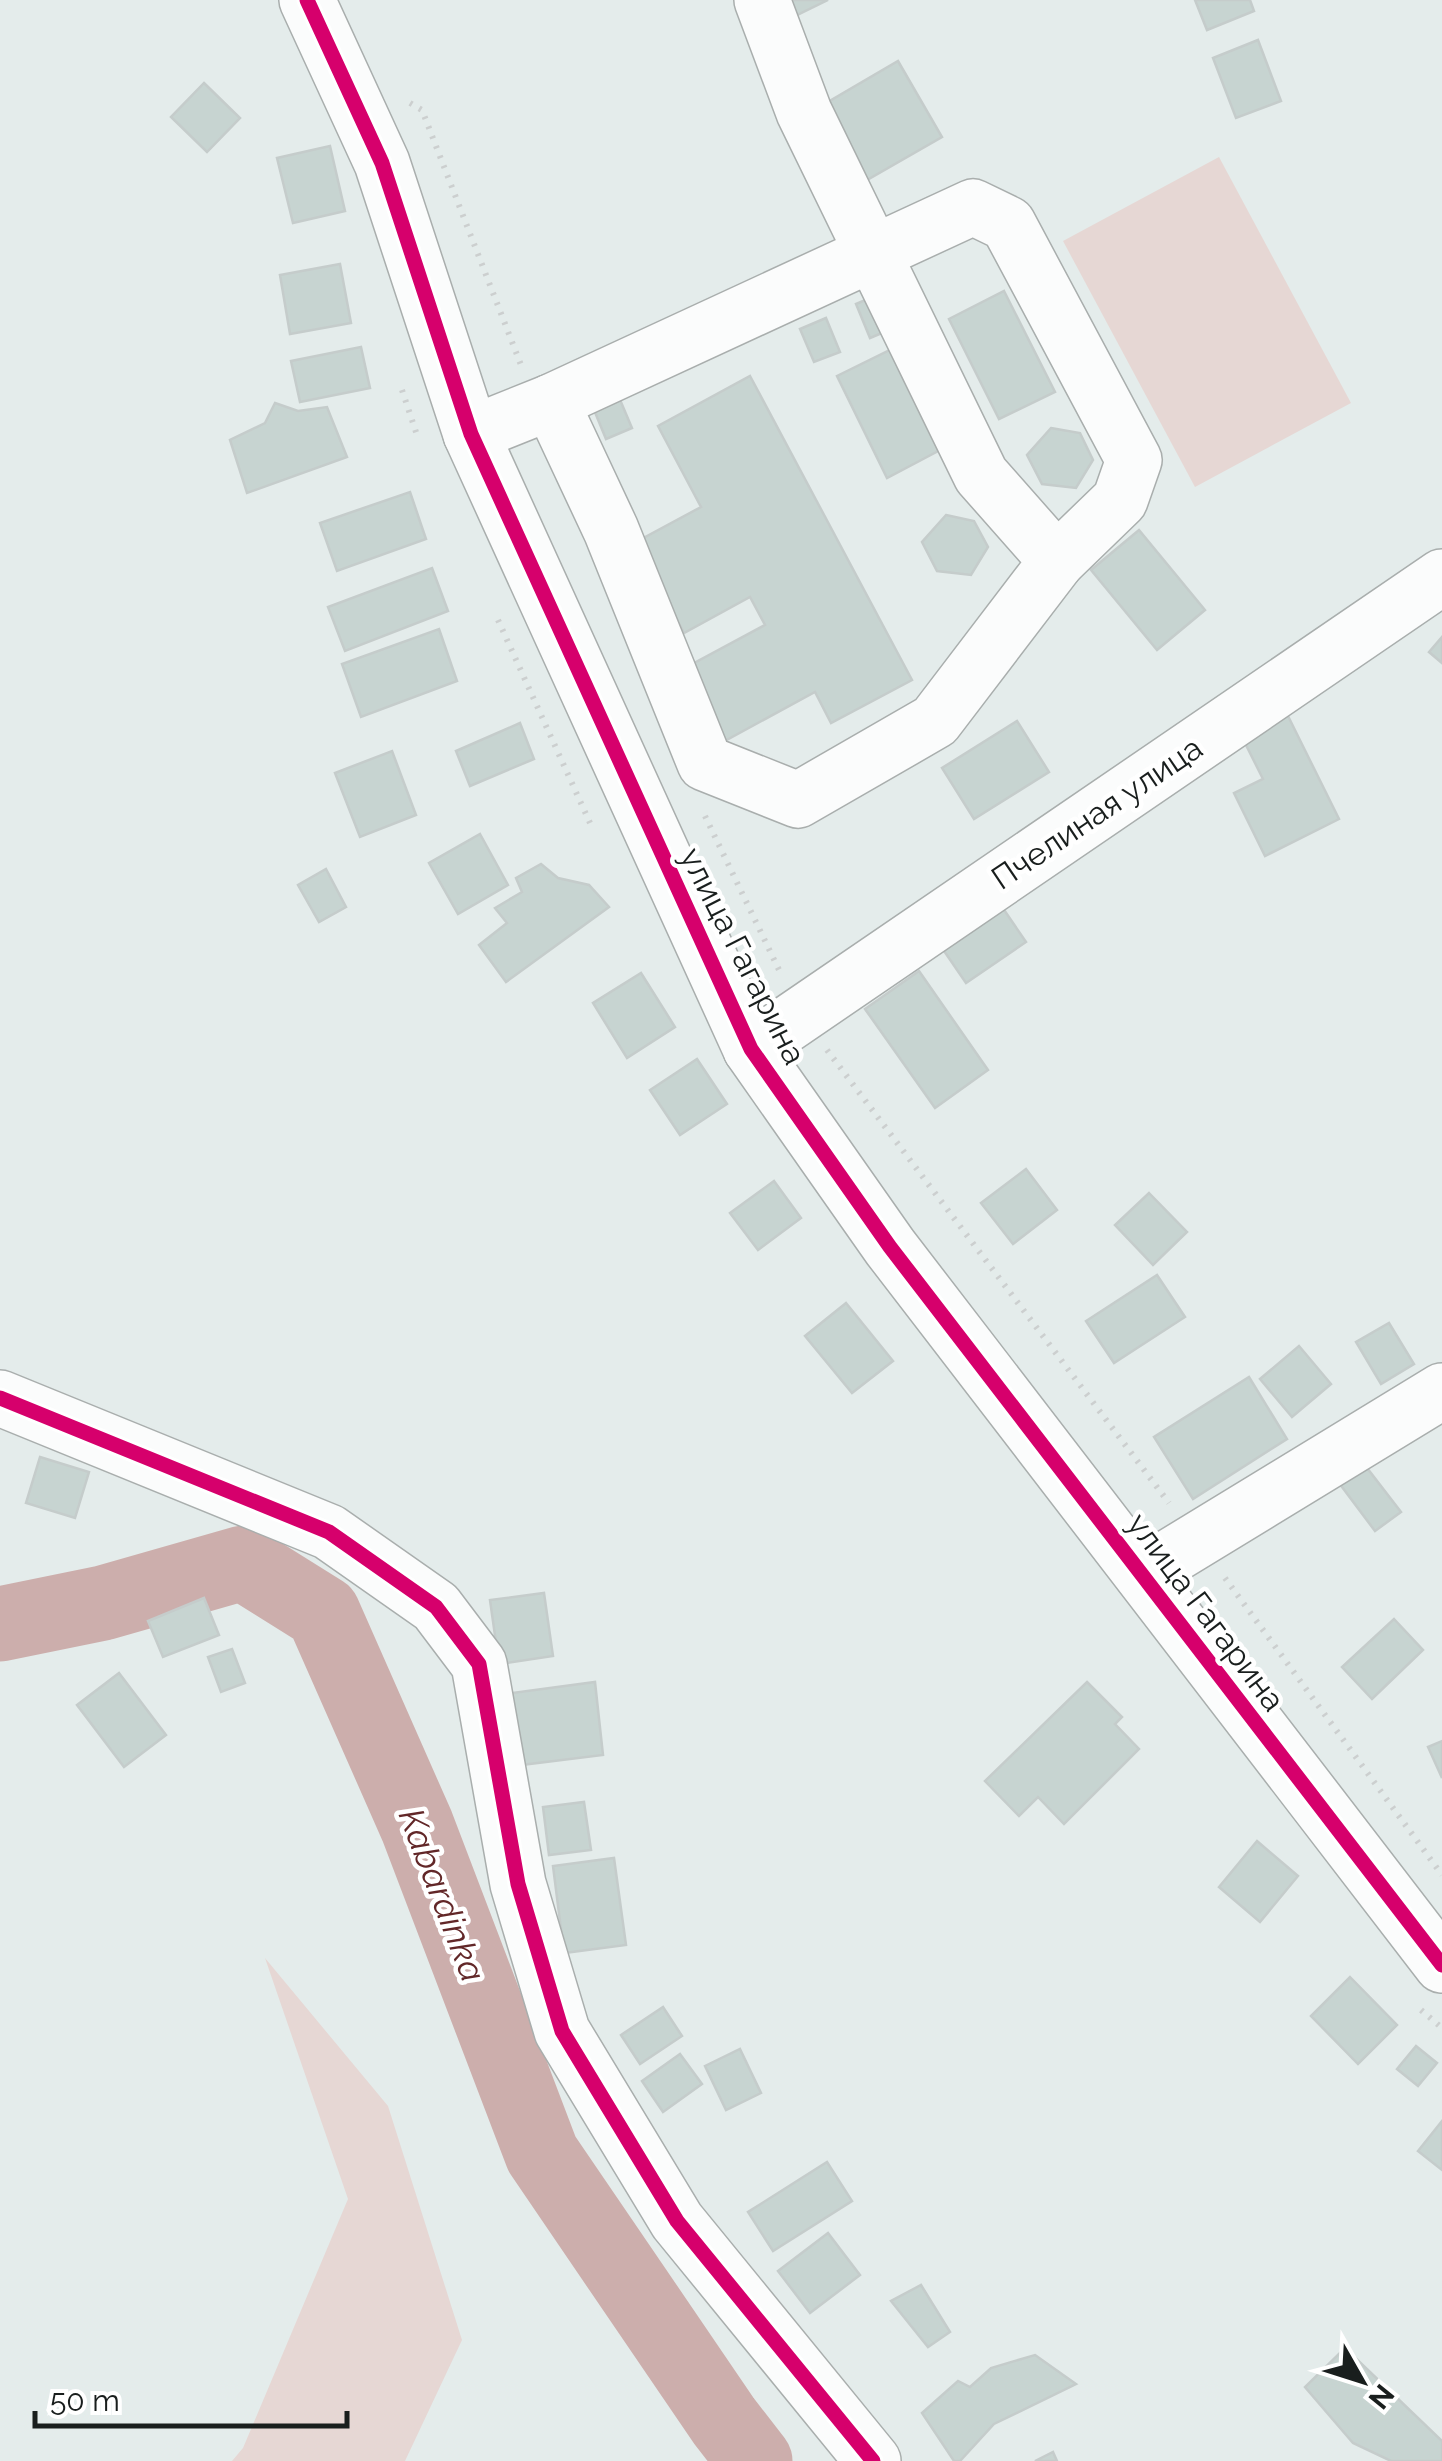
<svg xmlns="http://www.w3.org/2000/svg" width="1442" height="2461" viewBox="0 0 1442 2461" font-family="Raleway,sans-serif">
<rect width="100%" height="100%" fill="#e4eceb"/>
<g fill="#e6d7d4">
<path d="M1219 157 1351 403 1195 487 1063 241Z"/>
<path d="M265 1958 388 2106 462 2340 405 2461H232L243 2448 348 2199Z"/>
</g>
<g fill="none" stroke-linecap="round" stroke-linejoin="round">
<path stroke="#ccaeac" stroke-width="75" d="M0 1624 103 1603 243 1563 323 1613 417 1826 542 2154 724 2421 755 2461"/>
</g>
<g fill="#c7d4d1" stroke="#c5cccb" stroke-width="2.5">
<path d="M787 0H828L795 16Z"/>
<path d="M1195 0H1250L1254 11 1207 30Z"/>
<path d="M1258 40 1281 101 1236 118 1213 58Z"/>
<path d="M898 61 942 137 860 184 816 109Z"/>
<path d="M204 83 240 118 207 152 171 117Z"/>
<path d="M330 146 345 211 293 223 277 158Z"/>
<path d="M340 264 351 323 290 334 280 275Z"/>
<path d="M1004 291 1055 392 999 419 949 319Z"/>
<path d="M882 293 896 327 870 338 856 304Z"/>
<path d="M826 318 840 352 814 362 800 329Z"/>
<path d="M361 347 370 388 300 402 291 361Z"/>
<path d="M892 349 942 449 887 478 837 376Z"/>
<path d="M750 376 912 680 831 723 815 692 721 743 683 669 765 625 750 597 684 633 636 542 701 507 658 426Z"/>
<path d="M618 395 632 428 606 439 592 405Z"/>
<path d="M275 403 298 411 327 407 347 457 247 493 230 440 265 423Z"/>
<path d="M1051 428 1080 433 1093 460 1076 488 1042 484 1027 455Z"/>
<path d="M410 492 426 539 337 571 320 523Z"/>
<path d="M946 515 974 521 988 547 971 575 937 571 922 542Z"/>
<path d="M1139 530 1205 610 1157 650 1091 570Z"/>
<path d="M432 568 448 611 345 651 328 607Z"/>
<path d="M439 629 457 681 361 717 342 664Z"/>
<path d="M1442 637V663L1429 652Z"/>
<path d="M1288 716 1339 819 1265 856 1234 793 1263 779 1243 739Z"/>
<path d="M1017 721 1049 772 974 819 942 768Z"/>
<path d="M520 723 534 759 470 786 456 751Z"/>
<path d="M392 751 416 815 360 837 335 773Z"/>
<path d="M480 834 508 885 458 914 429 863Z"/>
<path d="M541 864 558 878 589 885 609 907 506 982 479 945 507 923 495 908 522 892 516 878Z"/>
<path d="M326 869 346 907 319 922 298 885Z"/>
<path d="M1000 904 1026 942 966 983 940 945Z"/>
<path d="M919 971 988 1070 935 1108 865 1009Z"/>
<path d="M641 973 675 1027 627 1058 593 1003Z"/>
<path d="M697 1059 727 1104 680 1135 650 1090Z"/>
<path d="M1026 1169 1057 1210 1013 1244 981 1203Z"/>
<path d="M774 1181 801 1218 758 1250 730 1213Z"/>
<path d="M1149 1193 1187 1232 1153 1265 1115 1225Z"/>
<path d="M1157 1275 1185 1317 1114 1363 1086 1321Z"/>
<path d="M846 1303 893 1361 852 1393 805 1336Z"/>
<path d="M1389 1323 1414 1364 1381 1384 1356 1342Z"/>
<path d="M1299 1346 1331 1384 1292 1417 1260 1379Z"/>
<path d="M1249 1377 1287 1439 1193 1499 1154 1437Z"/>
<path d="M40 1457 89 1472 75 1518 26 1503Z"/>
<path d="M1364 1464 1401 1512 1375 1531 1339 1483Z"/>
<path d="M544 1593 553 1656 499 1664 490 1600Z"/>
<path d="M204 1598 219 1635 163 1657 148 1621Z"/>
<path d="M1394 1619 1423 1650 1372 1699 1342 1667Z"/>
<path d="M232 1649 245 1683 221 1692 208 1657Z"/>
<path d="M119 1673 166 1735 124 1767 77 1705Z"/>
<path d="M595 1682 603 1755 521 1765 512 1693Z"/>
<path d="M1087 1682 1122 1717 1115 1724 1139 1749 1064 1824 1038 1797 1019 1816 985 1781Z"/>
<path d="M1442 1741V1778L1428 1747Z"/>
<path d="M584 1802 591 1850 549 1855 543 1807Z"/>
<path d="M1257 1841 1298 1876 1260 1922 1219 1887Z"/>
<path d="M614 1858 626 1945 564 1953 553 1866Z"/>
<path d="M1350 1977 1397 2025 1358 2064 1311 2016Z"/>
<path d="M663 2007 682 2036 640 2064 621 2035Z"/>
<path d="M1416 2046 1437 2063 1418 2086 1397 2069Z"/>
<path d="M740 2049 761 2093 726 2110 705 2066Z"/>
<path d="M680 2054 702 2084 663 2112 642 2081Z"/>
<path d="M1442 2121V2170L1418 2151Z"/>
<path d="M827 2162 852 2201 773 2251 748 2212Z"/>
<path d="M828 2233 860 2275 810 2313 778 2271Z"/>
<path d="M921 2285 950 2332 928 2347 891 2301Z"/>
<path d="M1345 2348 1442 2441V2461H1391L1353 2443 1305 2387Z"/>
<path d="M1035 2355 1076 2384 994 2424 960 2461H954L922 2413 958 2381 970 2387 991 2368Z"/>
<path d="M1053 2452 1057 2461H1035Z"/>
</g>
<g fill="none" stroke-linecap="round" stroke-linejoin="round">
<defs>
<g id="minor">
<path d="M307 0 382 163 471 434 751 1049 890 1247 1442 1965"/>
<path d="M551 402 611 530 705 763 798 800 935 721 1057 561 981 475 804 112 762 0"/>
<path d="M471 434 551 402 973 207 1008 224 1134 460 1120 500 1057 561"/>
<path d="M751 1049 1442 577"/>
<path d="M0 1398 329 1532 436 1607 479 1664 518 1884 562 2031 677 2221 873 2461"/>
<path d="M1142 1574 1442 1391"/>
</g>
</defs>
<use href="#minor" stroke="#a9aead" stroke-width="58"/>
<g stroke="#cccfcf" stroke-width="6" stroke-dasharray="2.5 8" stroke-linecap="butt">
<path d="M410 103 422 110 521 365"/>
<path d="M402 390 417 435"/>
<path d="M498 620 590 823"/>
<path d="M705 816 780 972"/>
<path d="M827 1050 1169 1503"/>
<path d="M1225 1578 1442 1875"/>
<path d="M1421 2010 1442 2028"/>
</g>
<use href="#minor" stroke="#fbfcfc" stroke-width="55"/>
<defs>
<g id="cycleway">
<path d="M307 0 382 163 471 434 751 1049 890 1247 1442 1965"/>
<path d="M0 1398 329 1532 436 1607 479 1664 518 1884 562 2031 677 2221 873 2461"/>
</g>
</defs>
<use href="#cycleway" stroke="#fff" stroke-width="21"/>
<use href="#cycleway" stroke="#d6006c" stroke-width="15"/>
</g>
<g text-anchor="middle" stroke-width="9" stroke-linejoin="round" paint-order="stroke">
<g font-size="32" fill="#191e1d" stroke="#fff">
<text transform="translate(1097 813) rotate(-34)" y="11">Пчелиная улица</text>
<text transform="translate(743 956) rotate(63)" y="11">улица Гагарина</text>
<text transform="translate(1206 1612) rotate(53)" y="11">улица Гагарина</text>
</g>
<g font-size="35" font-style="italic" fill="#622728" stroke="#fff">
<text transform="translate(442 1895) rotate(69)" y="12">Kabardinka</text>
</g>
</g>
<g transform="translate(1362 2381) rotate(129)" stroke="#ffffff" stroke-width="8" paint-order="stroke">
<path d="M0-8L18 38L0 25L-18 38Z" fill="#191e1d"/>
<text y="-15" font-size="28" font-weight="bold" text-anchor="middle" fill="#191e1d">N</text>
</g>
<path d="M35 2411v15h312v-15" fill="none" stroke="#191e1d" stroke-width="5"/>
<text x="50" y="2411" font-size="30" fill="#191e1d" stroke="#ffffff" stroke-width="8" paint-order="stroke">50 m</text>
</svg>
